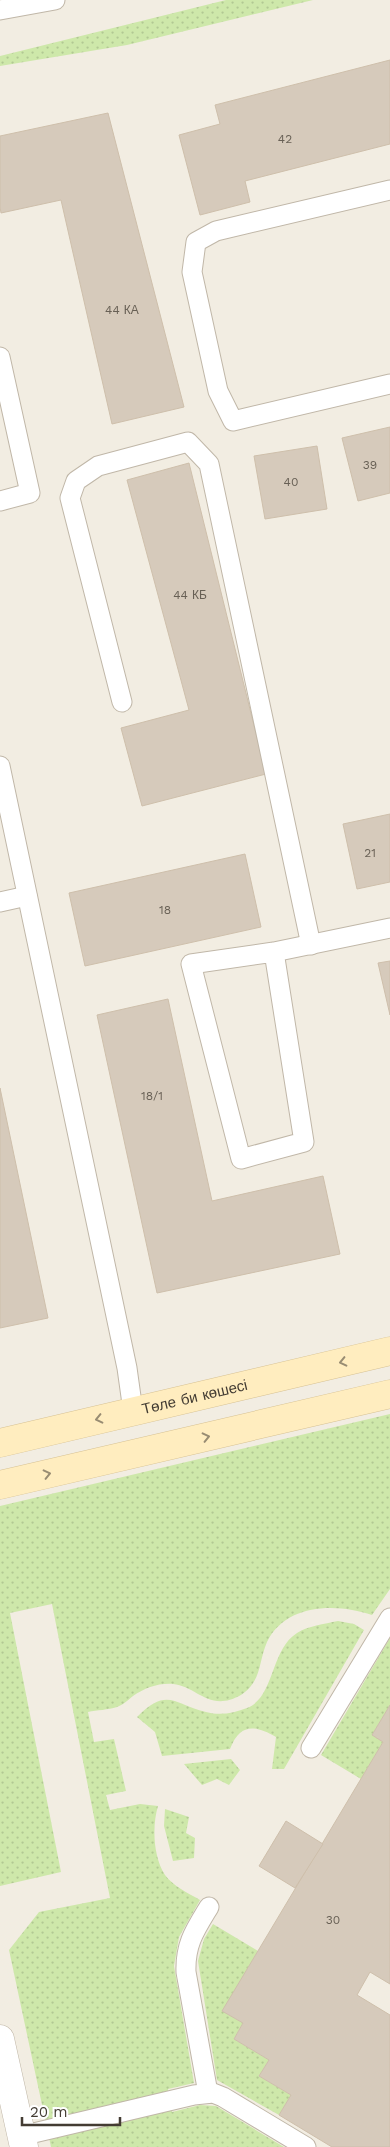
<svg xmlns="http://www.w3.org/2000/svg" width="390" height="2147" viewBox="0 0 390 2147" font-family="'Work Sans',sans-serif">
<defs>
<pattern id="grass-dots" width="8" height="8" patternUnits="userSpaceOnUse" patternTransform="scale(1.25)"><rect width="8" height="8" fill="#cee8aa"/><path d="M2 2h.1M6 6h.1" fill="none" stroke="#b2c893" stroke-width="1.8" stroke-linecap="round"/></pattern>
</defs>
<rect width="100%" height="100%" fill="#f2ede2"/>
<g fill="url(#grass-dots)">
<path d="M226 0H313L127 45 0 66V56Z"/>
<path d="M390 1414V1589L372 1615C337 1603 286 1603 267 1642 258 1663 262 1681 241 1695 209 1713 197 1686 173 1684 158 1683 145 1688 133 1696 128 1700 123 1705 117 1707 108 1710 97 1710 88 1712L94 1742 114 1739 126 1791 106 1795 110 1810 140 1804 158 1806C152 1826 153 1856 165 1875 173 1886 188 1893 200 1900L179 1937 174 1966 194 2083 168 2089 172 2112 200 2105 216 2106 284 2147H51L9 1950 39 1912 110 1898 52 1604 10 1613 61 1872 0 1886V1506Z"/>
<path d="M338 1621 354 1624 364 1630 284 1769H272L276 1737C255 1725 240 1723 230 1749L162 1756 155 1732 137 1717C168 1686 174 1705 206 1712 220 1716 234 1713 247 1708 275 1697 270 1650 297 1633 308 1626 324 1624 338 1621Z"/>
<path d="M390 1638V1705L372 1735 383 1742 361 1779 321 1755Z"/>
<path d="M231 1759 240 1770 229 1785 217 1779 202 1785 184 1764Z"/>
<path d="M165 1809 189 1817 186 1833 195 1838 194 1858 173 1861 164 1826Z"/>
<path d="M213 1924 258 1951 223 2011 243 2023 234 2039 269 2060 259 2076 291 2095 279 2115 217 2080 198 1961 204 1939Z"/>
</g>
<g fill="#d6cabb" stroke="#cebfab">
<path d="M390 60V144L245 181 250 202 200 215 179 135 220 124 215 105Z"/>
<path d="M108 113 184 407 112 424 61 200 1 213 0 207V136Z"/>
<path d="M390 427V493L358 501 342 438Z"/>
<path d="M317 446 327 509 265 519 254 456Z"/>
<path d="M189 463 266 774 142 806 121 728 189 710 127 480Z"/>
<path d="M390 814V882L357 889 343 824Z"/>
<path d="M245 854 261 927 85 966 69 893Z"/>
<path d="M390 961V1015L378 963Z"/>
<path d="M168 999 212 1201 323 1176 340 1254 157 1293 97 1015Z"/>
<path d="M0 1088 48 1318 0 1328Z"/>
<path d="M390 1705V1984L370 1972 357 1995 390 2015V2147H332L279 2115 291 2095 259 2076 269 2060 234 2039 243 2023 222 2011 383 1742 372 1735Z"/>
<path d="M286 1821 323 1844 295 1888 259 1866Z"/>
</g>
<g fill="none" stroke-linecap="round" stroke-linejoin="round">
<defs>
<g id="service">
<path d="M0 10 55 0"/>
<path d="M390 190 216 231 196 242 192 272 218 391 233 421 390 384"/>
<path d="M0 357 30 493 0 501"/>
<path d="M122 702 70 498 76 481 98 466 188 442 209 464 311 945"/>
<path d="M0 766 127 1368 133 1411"/>
<path d="M0 902 27 896"/>
<path d="M274 952 304 1142 241 1159 191 964 274 952 390 928"/>
<path d="M311 1748 390 1618"/>
<path d="M208 2093 186 1972C185 1944 195 1930 209 1907"/>
<path d="M21 2136 194 2095 213 2093 223 2097 306 2147"/>
</g>
<path id="minor" d="M0 2039 24 2147"/>
<g id="secondary">
<path id="s1" d="M0 1443 390 1351"/>
<path d="M0 1485 390 1394"/>
</g>
</defs>
<use href="#service" stroke="#c0b7a8" stroke-width="21"/>
<use href="#minor" stroke="#c0b7a8" stroke-width="29"/>
<use href="#secondary" stroke="#d6c193" stroke-width="29"/>
<use href="#service" stroke="#fff" stroke-width="19"/>
<use href="#minor" stroke="#fff" stroke-width="28"/>
<use href="#secondary" stroke="#ffedbf" stroke-width="28"/>
</g>
<defs><path id="oneway-chevron" d="M-2-3.5L2.5 0L-2 3.5" fill="none" stroke-width="1.6" stroke-linecap="round" stroke-linejoin="round" transform="scale(1.25)"/></defs>
<g stroke="#988c72">
<use href="#oneway-chevron" transform="translate(343 1362) rotate(167)"/>
<use href="#oneway-chevron" transform="translate(99 1419) rotate(167)"/>
<use href="#oneway-chevron" transform="translate(206 1437) rotate(-13)"/>
<use href="#oneway-chevron" transform="translate(47 1474) rotate(-13)"/>
</g>
<g text-anchor="middle" stroke-width="4.5" stroke-linejoin="round" paint-order="stroke">
<g font-size="12" fill="#686055">
<text x="285" y="143">42</text>
<text x="122" y="314">44 КА</text>
<text x="370" y="469">39</text>
<text x="291" y="486">40</text>
<text x="190" y="599">44 КБ</text>
<text x="370" y="857">21</text>
<text x="165" y="914">18</text>
<text x="152" y="1100">18/1</text>
<text x="333" y="1924">30</text>
</g>
<g font-size="15" fill="#433c33" stroke="#fff">
<text dy="5" stroke="none"><textPath href="#s1" startOffset="200">Төле би көшесі</textPath></text>
</g>
</g>
<path d="M22 2117v8h98v-8" fill="none" stroke="#433c33" stroke-width="2.5"/>
<text x="30" y="2117" font-size="15" fill="#433c33" stroke="#ffffff" stroke-width="4" paint-order="stroke">20 m</text>
</svg>
